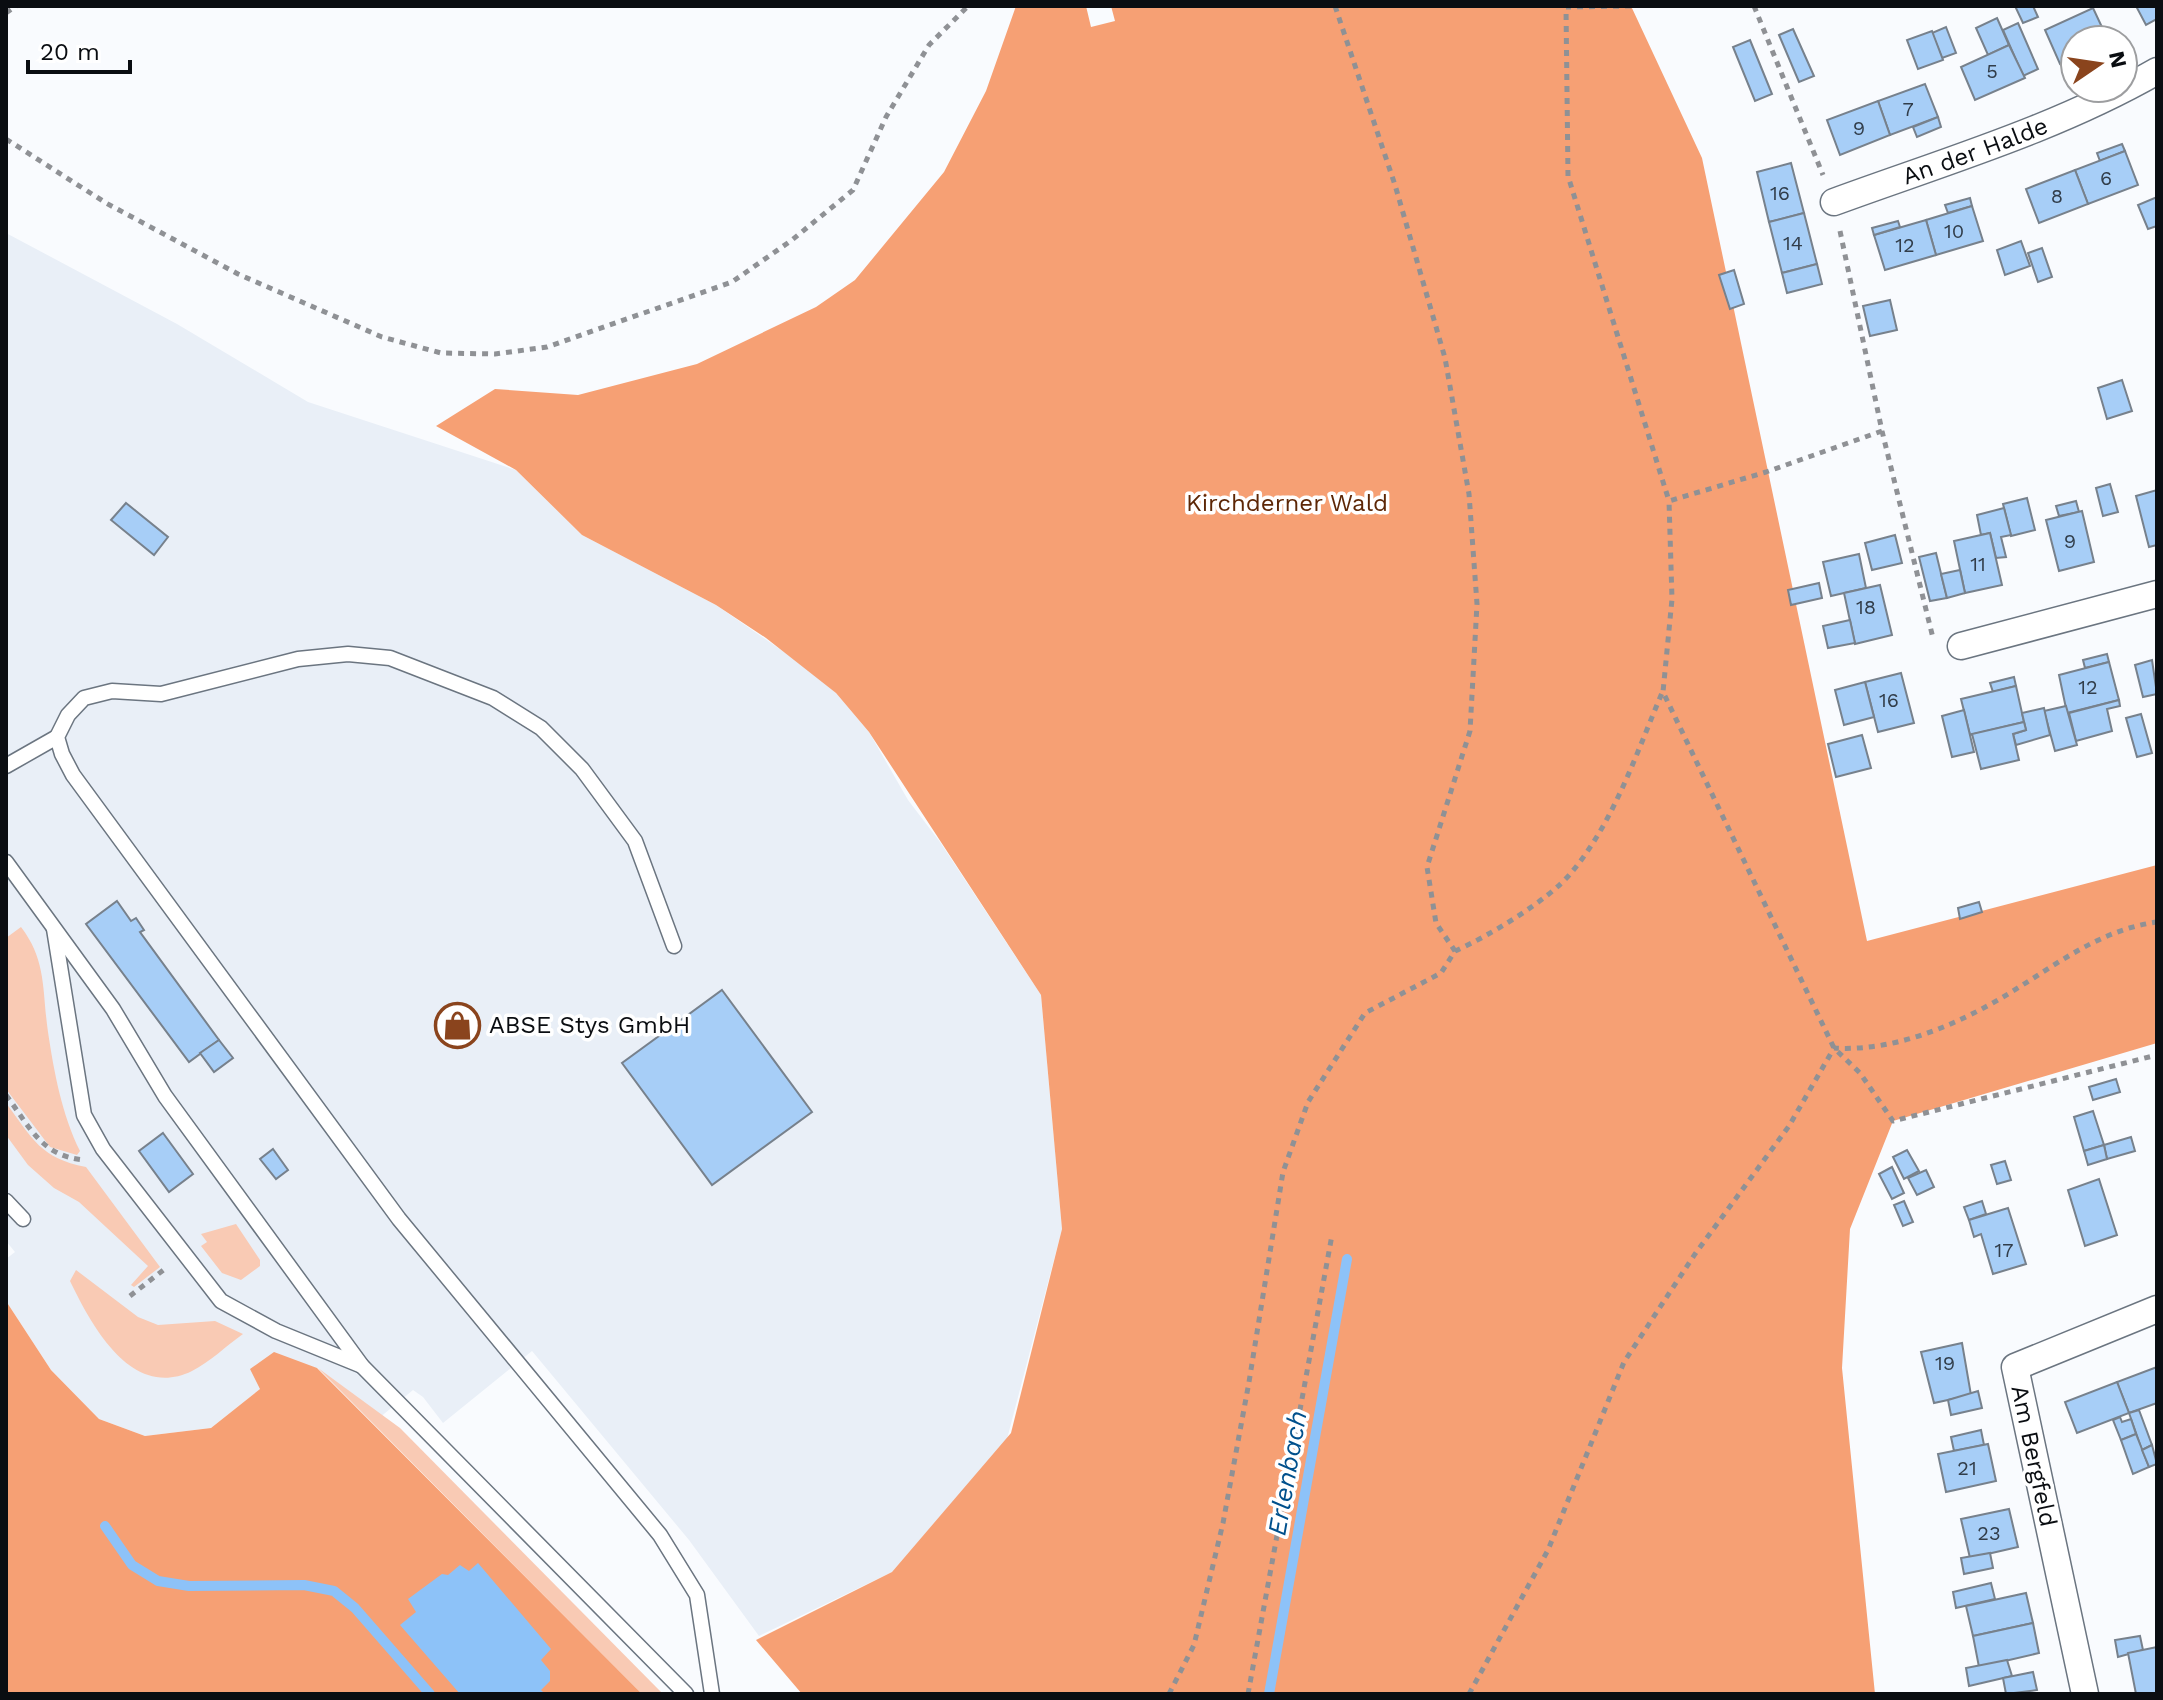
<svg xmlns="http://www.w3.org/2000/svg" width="2163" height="1700" viewBox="0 0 2163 1700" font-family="'Work Sans',sans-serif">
<rect width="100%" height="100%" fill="#f9fbfe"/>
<path fill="#e9eff7" d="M6 233 177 324 308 402 516 470 582 535 716 605 810 670 836 693 869 732 908 800 940 842 1041 995 1062 1229 1007 1439 892 1572 759 1636 689 1540 532 1351 443 1423 423 1397 413 1390 373 1423 318 1368 260 1389 211 1428 145 1436 99 1419 51 1370 6 1301V1259L15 1252 6 1241Z"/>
<g fill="#f9cab4">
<path d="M21 927C47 961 42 991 48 1032 54 1072 62 1115 80 1151L77 1155 50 1147 6 1089V938Z"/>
<path d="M6 1103C33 1139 40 1158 86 1167L160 1267 134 1287 131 1285 148 1266 79 1202 54 1188 28 1165 6 1135Z"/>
<path d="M236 1224 260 1260V1266L241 1280 222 1273 201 1246 207 1242 201 1234Z"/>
<path d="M76 1270 138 1317 158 1325 215 1321 243 1334C226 1346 210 1362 192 1371 131 1401 91 1324 70 1281Z"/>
<path d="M318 1368 400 1428 663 1694H642Z"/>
</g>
<g fill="#f6a074">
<path d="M1016 6H1086L1091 27 1115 21 1111 6H1631L1702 158 1867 941 2157 865V1043L1893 1121 1850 1229 1842 1368 1875 1694H802L756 1640 892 1572 1011 1433 1062 1229 1041 995 869 732 836 693 766 638 716 605 582 535 516 470 436 426 495 389 578 395 697 364 816 307 855 280 944 172 986 91Z"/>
<path d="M6 1301 51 1370 99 1419 145 1436 211 1428 260 1389 250 1369 274 1352 317 1368 642 1694H6Z"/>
</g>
<path fill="#8dc2f8" d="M478 1563 551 1649 541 1660 550 1671V1681L541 1690 545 1694H460L400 1625 416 1612 408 1599 442 1574 448 1575 460 1565 469 1571Z"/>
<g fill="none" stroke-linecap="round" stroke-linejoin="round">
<g stroke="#8dc2f8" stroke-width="10">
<path d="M105 1526 132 1565 158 1581 189 1586 304 1585 334 1591 355 1608 430 1694"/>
<path d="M1269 1694 1347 1259"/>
</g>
</g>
<g fill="#a7cef7" stroke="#77818c" stroke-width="2">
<path d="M2015 6H2033L2038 17 2023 23Z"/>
<path d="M2136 6H2157V19L2146 25Z"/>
<path d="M2093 8 2108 40H2075V57L2060 64 2045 30Z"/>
<path d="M1997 18 2009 45 1988 55 1976 28Z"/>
<path d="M2018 23 2038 69 2023 76 2003 30Z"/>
<path d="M1946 27 1956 53 1942 58 1932 33Z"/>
<path d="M1793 29 1814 76 1799 82 1779 35Z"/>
<path d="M1932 31 1943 60 1918 69 1907 40Z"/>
<path d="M1750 40 1772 94 1755 101 1733 47Z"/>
<path d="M2009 45 2025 78 1975 100 1961 67Z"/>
<path d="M1925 84 1938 117 1890 135 1878 101Z"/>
<path d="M1878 101 1890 135 1840 155 1827 120Z"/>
<path d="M1938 117 1941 127 1917 137 1913 127Z"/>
<path d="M2122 144 2125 151 2100 161 2097 153Z"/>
<path d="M2125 151 2138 185 2088 204 2075 170Z"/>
<path d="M1791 163 1804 213 1769 222 1757 172Z"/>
<path d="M2075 170 2088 204 2039 223 2026 189Z"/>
<path d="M2157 197V226L2148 229 2138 205Z"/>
<path d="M1970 198 1972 206 1948 213 1945 205Z"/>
<path d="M1972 206 1983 241 1936 255 1926 220Z"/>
<path d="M1804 213 1817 264 1782 273 1769 222Z"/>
<path d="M1926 220 1936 255 1885 270 1874 235Z"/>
<path d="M1898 221 1900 227 1874 235 1872 228Z"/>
<path d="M2021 241 2030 266 2005 275 1997 250Z"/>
<path d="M2042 248 2052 277 2038 282 2028 253Z"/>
<path d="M1817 264 1822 284 1787 293 1782 273Z"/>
<path d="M1734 270 1744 304 1730 309 1719 275Z"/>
<path d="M1890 300 1897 330 1870 336 1863 306Z"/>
<path d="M2122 380 2132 411 2107 419 2098 388Z"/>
<path d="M2110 484 2118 512 2103 516 2096 488Z"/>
<path d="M2157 490V545L2149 547 2136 496Z"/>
<path d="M2027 498 2035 530 2011 536 2003 504Z"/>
<path d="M2076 501 2079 512 2059 516 2056 506Z"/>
<path d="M126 503 168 537 154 555 111 520Z"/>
<path d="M2004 508 2011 535 2001 537 2006 557 1996 558 1990 533 1981 535 1977 515Z"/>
<path d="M2082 511 2094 562 2059 571 2046 520Z"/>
<path d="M1990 533 2002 585 1965 593 1954 541Z"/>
<path d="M1895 535 1902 563 1872 570 1865 543Z"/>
<path d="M1936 553 1947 598 1930 601 1919 557Z"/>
<path d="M1859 554 1866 588 1831 596 1823 562Z"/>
<path d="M1960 570 1965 593 1947 598 1941 574Z"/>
<path d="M1819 583 1822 598 1791 605 1788 590Z"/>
<path d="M1880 585 1892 635 1855 644 1844 593Z"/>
<path d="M1850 620 1855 643 1828 648 1823 626Z"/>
<path d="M2107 654 2109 662 2085 668 2083 660Z"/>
<path d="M2152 660 2157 694 2143 697 2135 665Z"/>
<path d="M2109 662 2119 700 2067 713 2059 675Z"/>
<path d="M1901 673 1914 723 1878 732 1865 682Z"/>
<path d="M2014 677 2016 686 1993 692 1990 683Z"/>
<path d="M1865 682 1874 717 1844 725 1835 690Z"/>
<path d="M2016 686 2024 722 1970 735 1961 699Z"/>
<path d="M2119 700 2120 706 2107 709 2112 731 2076 741 2069 713Z"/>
<path d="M2066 706 2077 745 2055 751 2044 711Z"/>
<path d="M2044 708 2050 735 2016 745 2013 734 2026 730 2022 713Z"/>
<path d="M1964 710 1974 752 1952 757 1942 716Z"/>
<path d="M2141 714 2152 753 2137 757 2126 718Z"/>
<path d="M2024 722 2026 730 2013 734 2019 760 1981 769 1972 734Z"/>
<path d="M1862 735 1871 768 1836 777 1828 744Z"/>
<path d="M117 901 131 921 136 918 144 930 140 932 219 1040 189 1062 86 924Z"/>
<path d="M1979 902 1982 912 1960 919 1958 908Z"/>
<path d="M722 990 812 1112 712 1185 622 1063Z"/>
<path d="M219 1040 233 1058 214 1072 200 1053Z"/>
<path d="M2116 1079 2120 1092 2093 1100 2089 1087Z"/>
<path d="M2093 1111 2104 1145 2084 1151 2074 1117Z"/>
<path d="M163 1133 193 1174 169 1192 139 1151Z"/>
<path d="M2131 1137 2135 1151 2107 1159 2104 1145Z"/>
<path d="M2104 1145 2107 1159 2088 1165 2084 1151Z"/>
<path d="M273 1149 288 1170 276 1179 260 1159Z"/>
<path d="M1907 1150 1919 1171 1904 1179 1893 1157Z"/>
<path d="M2005 1161 2011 1180 1997 1184 1991 1165Z"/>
<path d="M1892 1167 1904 1193 1892 1199 1879 1174Z"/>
<path d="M1926 1170 1934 1187 1917 1195 1908 1178Z"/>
<path d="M2099 1179 2117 1235 2085 1246 2068 1190Z"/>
<path d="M1904 1201 1913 1222 1903 1226 1894 1205Z"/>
<path d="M1982 1201 1986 1214 1969 1220 1964 1207Z"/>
<path d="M2008 1208 2026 1264 1993 1274 1981 1234 1974 1237 1969 1220Z"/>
<path d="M1962 1343 1971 1395 1934 1403 1921 1352Z"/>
<path d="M2157 1367V1403L2129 1413 2117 1382Z"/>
<path d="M2117 1382 2129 1413 2077 1433 2065 1402Z"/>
<path d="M1978 1391 1982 1408 1951 1415 1948 1400Z"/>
<path d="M2139 1410 2152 1445 2142 1450 2129 1413Z"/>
<path d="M2120 1417 2122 1422 2131 1419 2136 1434 2121 1440 2113 1420Z"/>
<path d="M1981 1430 1984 1445 1954 1451 1951 1437Z"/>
<path d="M2136 1434 2149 1467 2133 1474 2121 1440Z"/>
<path d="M1988 1444 1996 1481 1946 1492 1938 1454Z"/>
<path d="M2152 1445 2157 1464 2149 1467 2142 1450Z"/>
<path d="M2009 1509 2018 1547 1970 1558 1961 1519Z"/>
<path d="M1990 1553 1993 1568 1964 1574 1961 1558Z"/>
<path d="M1991 1583 1995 1599 1956 1608 1953 1592Z"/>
<path d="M2026 1593 2033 1623 1973 1636 1966 1606Z"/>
<path d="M2033 1623 2039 1653 1979 1667 1973 1636Z"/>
<path d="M2140 1636 2143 1650 2118 1657 2115 1640Z"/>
<path d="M2157 1647V1694H2136L2128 1653Z"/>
<path d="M2007 1660 2012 1676 1969 1686 1966 1668Z"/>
<path d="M2033 1672 2037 1690 2006 1694 2003 1678Z"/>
</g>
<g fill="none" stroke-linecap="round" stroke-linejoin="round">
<defs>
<g id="lane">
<path d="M6 766 57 737"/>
<path d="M6 862 113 1009 165 1096 362 1366 686 1694"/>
<path d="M54 929 84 1115 103 1149 221 1301 276 1331 362 1366"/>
<path d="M674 946 635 841 582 769 541 728 493 698 390 658 348 654 298 659 161 694 112 691 84 698 68 715 57 737 62 754 73 775 399 1219 660 1535 697 1595 712 1694"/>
<path d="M6 1201 23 1219"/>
</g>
<g id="street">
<path id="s1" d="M1834 202C1943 162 2056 129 2157 71"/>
<path d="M1961 646 2157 594"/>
<path d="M2085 1694 2015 1367 2157 1309"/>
</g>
</defs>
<use href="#lane" stroke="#6b7580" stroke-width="17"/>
<use href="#street" stroke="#6b7580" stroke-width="29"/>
<g stroke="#8f9195" stroke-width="5" stroke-dasharray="6 6" stroke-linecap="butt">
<path d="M1631 6 1566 7 1568 176 1669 501"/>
<path d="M1754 6 1823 175"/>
<path d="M6 13 16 6"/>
<path d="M6 139 106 203 238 274 382 337 441 353 495 354 547 347 732 282 792 240 853 190 886 117 929 45 968 6"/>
<path d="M1840 231 1882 431 1933 638"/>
<path d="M1882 431 1766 472 1669 501 1672 599 1663 692 1834 1048 1860 1073 1893 1121 2157 1055"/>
<path d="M1455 951C1487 937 1549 900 1571 873 1614 822 1636 754 1662 693"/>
<path d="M6 1095C30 1127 41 1156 84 1160"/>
<path d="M130 1296 166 1268"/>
<path d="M1169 1694 1194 1645 1223 1523 1249 1382 1283 1172 1308 1102 1365 1013 1441 973 1455 951 1436 923 1427 867 1470 731 1477 604 1469 494 1445 358 1395 185 1335 6"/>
<path d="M1248 1694 1332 1235"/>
<path d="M1469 1694 1548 1550 1624 1362 1695 1254 1789 1126 1834 1048C1894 1052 1957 1025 2008 994 2056 965 2099 930 2157 922"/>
</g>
<use href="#lane" stroke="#fff" stroke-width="14"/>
<use href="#street" stroke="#fff" stroke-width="26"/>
</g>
<defs>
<symbol id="shop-ring" viewBox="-11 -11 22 22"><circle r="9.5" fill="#fff" stroke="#8a441d" stroke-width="1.5"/><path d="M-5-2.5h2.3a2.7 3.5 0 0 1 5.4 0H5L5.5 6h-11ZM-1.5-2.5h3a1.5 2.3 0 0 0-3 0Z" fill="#8a441d"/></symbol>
</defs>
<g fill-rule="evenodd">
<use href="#shop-ring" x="432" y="1000" width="51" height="51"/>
</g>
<g text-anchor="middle" stroke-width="7" stroke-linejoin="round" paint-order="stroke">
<g font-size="20" fill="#313d4a">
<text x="1992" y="78">5</text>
<text x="1908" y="116">7</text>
<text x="1859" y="135">9</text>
<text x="2106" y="185">6</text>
<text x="1780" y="200">16</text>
<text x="2057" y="203">8</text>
<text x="1954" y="238">10</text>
<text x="1793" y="250">14</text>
<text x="1905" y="252">12</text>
<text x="2070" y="548">9</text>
<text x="1978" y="571">11</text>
<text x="1866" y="614">18</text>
<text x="2088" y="694">12</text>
<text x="1889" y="707">16</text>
<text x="2004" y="1257">17</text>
<text x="1945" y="1370">19</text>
<text x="1967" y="1475">21</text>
<text x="1989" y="1540">23</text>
</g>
<g font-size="24" fill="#0a0d11" stroke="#fff">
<text dy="8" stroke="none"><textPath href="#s1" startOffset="150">An der Halde</textPath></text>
<text transform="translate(2034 1456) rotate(78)" y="8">Am Bergfeld</text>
</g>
<g font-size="24" fill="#5d2706" stroke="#fff">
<text x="1287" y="511">Kirchderner Wald</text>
</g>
<g font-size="24" fill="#0a0d11" stroke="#fff" text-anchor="start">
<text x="489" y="1033">ABSE Stys GmbH</text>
</g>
<g font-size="26" font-style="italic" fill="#00508c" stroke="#fff">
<text transform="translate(1287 1473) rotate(-80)" y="9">Erlenbach</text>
</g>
</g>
<rect width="2163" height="1700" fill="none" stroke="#0a0d11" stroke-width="16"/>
<g transform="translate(2099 64) rotate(77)"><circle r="38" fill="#ffffff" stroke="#9d9ea0" stroke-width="2"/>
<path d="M0-6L14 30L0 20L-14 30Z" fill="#8a441d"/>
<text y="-12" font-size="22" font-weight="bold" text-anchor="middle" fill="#0a0d11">N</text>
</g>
<path d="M28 60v12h102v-12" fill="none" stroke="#0a0d11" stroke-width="4"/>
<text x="40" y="60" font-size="24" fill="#0a0d11" stroke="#ffffff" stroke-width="6" paint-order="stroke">20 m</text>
</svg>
